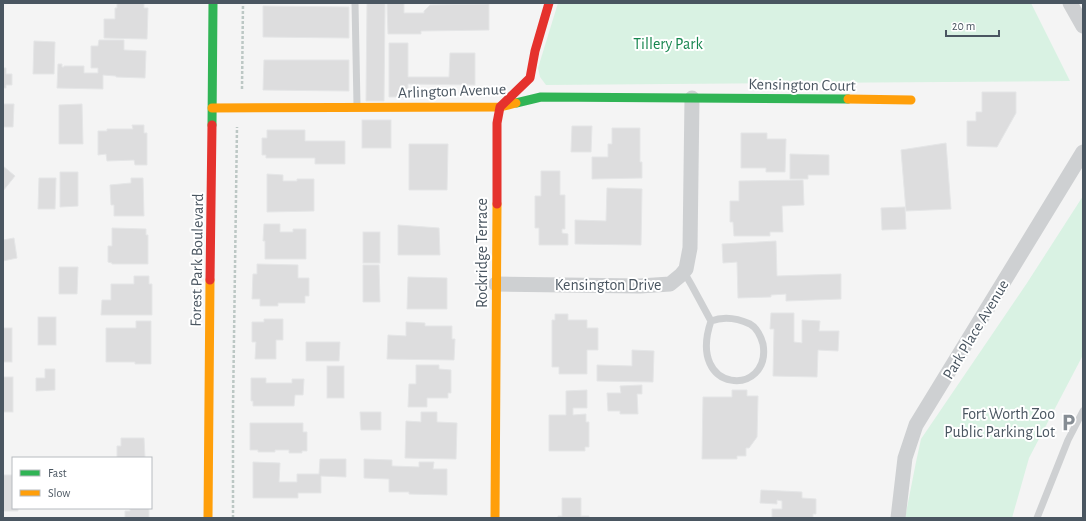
<svg xmlns="http://www.w3.org/2000/svg" width="1086" height="521" viewBox="0 0 1086 521" font-family="'Alegreya Sans',sans-serif">
<rect width="100%" height="100%" fill="#f4f4f4"/>
<g fill="#d9f2e3">
<path d="M558 3H1031L1070 81 546 85 540 77 538 68Z"/>
<path d="M1083 196V355L1029 458 1012 518H905L916 462 921 439 1027 283Z"/>
</g>
<g fill="#ddddde" stroke="#e5e6e7">
<path d="M117 3H144V8H148L147 39 104 38V19H115V8H117Z"/>
<path d="M367 3H385L384 101H366Z"/>
<path d="M387 3H404V13H424V11L430 5 489 4V30L421 31V34H388Z"/>
<path d="M263 6 349 7V38L263 37Z"/>
<path d="M99 40H124V50L146 51 145 78 116 77V76L103 75V89L57 88 58 64H62V67H64V66H84V73H98V68H91V46H98Z"/>
<path d="M34 41 55 42 54 74H33Z"/>
<path d="M389 43H408V77H449L450 53H475V85L408 84V97H389Z"/>
<path d="M264 60H349V91L263 90Z"/>
<path d="M3 68H6V74H12V85H6V88H3Z"/>
<path d="M982 92H1016V113L997 147 967 146V121H976V112H982Z"/>
<path d="M3 104H14L13 127H3Z"/>
<path d="M82 104 83 144H59V105Z"/>
<rect x="362" y="120" width="29" height="28"/>
<path d="M132 125H144V133H147V165H135L134 160 107 161 106 154 98 155V131H107V129H133Z"/>
<path d="M572 126H592L591 152H571Z"/>
<path d="M612 128H640V162H642V178L592 179V157H608V144H612Z"/>
<path d="M267 130H305V141H345V164H315V158H266V155H262V138H267Z"/>
<path d="M741 133H767V139H786L785 172H766V168H741Z"/>
<path d="M946 143 951 209 906 211 901 150Z"/>
<path d="M409 144H448L447 190H409Z"/>
<path d="M790 154 829 155V175H808V179H790Z"/>
<path d="M3 166 15 176 3 191Z"/>
<path d="M541 171H560V195H565V229H562V233L568 234V245H539V228H535V196H541Z"/>
<path d="M60 172H78V206L60 207Z"/>
<path d="M267 174 283 175V181H297V179H314V211L267 212Z"/>
<path d="M39 178H56L55 209H38Z"/>
<path d="M131 178H143L144 216H114V205H111L110 185 131 183Z"/>
<path d="M803 180 804 205 782 206 783 232H770V236H734L733 222H730V201H739V181Z"/>
<path d="M607 188 642 189 641 245 575 244V220L606 221Z"/>
<path d="M905 207 906 229 882 230 881 208Z"/>
<path d="M264 224H280V232H293V229H306V259H265V241H263Z"/>
<path d="M398 225 439 228 440 255H398Z"/>
<path d="M112 228 146 229V235H148V264H112V263L108 262V246H112Z"/>
<rect x="363" y="232" width="17" height="31"/>
<path d="M14 238 17 258 3 261V240Z"/>
<path d="M776 241 777 276 841 274V299L786 301V294L771 295V297L738 298 737 262 723 263 722 244Z"/>
<path d="M257 264 298 265V278H309V296H305V303H278V306H260V299H252L253 274H257Z"/>
<path d="M363 265H379L380 302H363Z"/>
<path d="M59 267H78L77 294H59Z"/>
<path d="M134 276H149V284H152V315H101L102 300H111V284H134Z"/>
<path d="M408 277 447 278V309H407Z"/>
<path d="M771 313H794V342L802 343V320L820 321 819 331H839L838 351 818 350 817 377 773 376 774 329H770Z"/>
<path d="M555 314H568V320H587V328H598V350H587V374H559V367H552V320H555Z"/>
<rect x="38" y="317" width="18" height="28"/>
<path d="M264 319H283V340H276V359H255L256 342H252V322H264Z"/>
<path d="M136 321H151V364H135V362H106V328H136Z"/>
<path d="M406 322 425 323V326H452V339H455L454 360 387 359 388 335 406 336Z"/>
<rect x="3" y="328" width="9" height="34"/>
<path d="M306 342H340L339 361H306Z"/>
<path d="M632 350 654 351 653 382 597 381V365L632 366Z"/>
<path d="M416 365H439V369L451 370V393H448V398H427V407H408L409 384H416Z"/>
<rect x="327" y="366" width="17" height="32"/>
<path d="M45 369H55V390L36 391V378H45Z"/>
<rect x="3" y="377" width="10" height="35"/>
<path d="M251 378H266V383H292V379H304L303 395H295L294 406H253V401H251Z"/>
<path d="M642 385V394H637L638 414H620V411H608L607 393H621L620 386Z"/>
<path d="M587 390V408H573V415L586 414V422H589V447H585V451H549V415H566V391Z"/>
<path d="M732 390H747V396H758L757 437 749 448H746V456H737V459H702L703 397H732Z"/>
<path d="M360 412H381V430H361Z"/>
<path d="M421 412H437V422L457 423 456 459 405 458 406 421 421 422Z"/>
<path d="M250 423H303V432H307V451H302V453H289V450H275V452H258V450H250Z"/>
<path d="M121 438H144L145 458H117V446H121Z"/>
<path d="M320 459H346V477L321 476V493H298V498H253V462L280 463 279 482H297V474H319Z"/>
<path d="M364 459 392 460V466L419 467V462H434L433 469H447V495L409 494V492H389V479L364 478Z"/>
<path d="M3 475H13V508H18V511H3Z"/>
<path d="M761 490 802 492V498L816 499V514H813V518H772V509H782V501L777 500V504L760 503Z"/>
<path d="M562 498H581V516H589V518H558V516H562Z"/>
<path d="M130 508H149V518H125V511H130Z"/>
</g>
<g fill="none" stroke-linecap="round" stroke-linejoin="round">
<g stroke="#bcc7c4" stroke-width="2.5" stroke-dasharray="3 2" stroke-linecap="butt">
<path d="M242 89 243 3"/>
<path d="M233 518V408L237 127"/>
</g>
<g stroke="#ced0d2" stroke-width="7">
<path d="M355 3 357 105"/>
<path d="M684 272 692 286 711 321C686 395 772 397 763 344 761 337 757 328 750 324 737 318 724 316 711 321"/>
<path d="M1037 518 1068 440 1083 411"/>
</g>
<g stroke="#ced0d2" stroke-width="15">
<path d="M1070 3 1083 26"/>
<path d="M496 284 640 286 670 284 681 275 686 269 690 248 692 98"/>
<path d="M898 518 905 458 916 425 1083 152"/>
</g>
<g stroke="#30b455" stroke-width="9">
<path d="M516 103 541 97 848 99"/>
<path d="M212 125 213 3"/>
</g>
<g stroke="#ff9f0a" stroke-width="9">
<path d="M848 99 911 100"/>
<path d="M212 108 500 107 516 103"/>
<path d="M208 518 210 280"/>
<path d="M495 518 497 204"/>
</g>
<g stroke="#e5322d" stroke-width="9">
<path d="M497 204V123L500 107 530 78 535 51 549 3"/>
<path d="M210 280 212 125"/>
</g>
</g>
<defs>
<symbol id="parking-bare" viewBox="-9 -9 18 18"><path d="M-3.5-5.5H1a3.5 3.5 0 0 1 0 7H-1V5.5H-3.5ZM-1-3.4V-.6H.8a1.4 1.4 0 0 0 0-2.8Z" fill="#868d94" stroke="#fff" stroke-width="2.5" paint-order="stroke"/></symbol>
</defs>
<g fill-rule="evenodd">
<use href="#parking-bare" x="1056" y="410" width="25" height="25"/>
</g>
<g text-anchor="middle" stroke-width="4" stroke-linejoin="round" paint-order="stroke">
<g font-size="16" fill="#17864f" stroke="#fff">
<text x="668" y="49">Tillery Park</text>
</g>
<g font-size="16" fill="#4a5661" stroke="#fff">
<text transform="translate(802 84) rotate(1)" y="6">Kensington Court</text>
<text transform="translate(452 90) rotate(-2)" y="6">Arlington Avenue</text>
<text transform="translate(481 253) rotate(-90)" y="6">Rockridge Terrace</text>
<text transform="translate(196 260) rotate(-89)" y="6">Forest Park Boulevard</text>
<text x="608" y="290">Kensington Drive</text>
<text transform="translate(975 329) rotate(-59)" y="6">Park Place Avenue</text>
</g>
<g font-size="16" fill="#4a5661" stroke="#fff" text-anchor="end">
<text x="1055" y="419">Fort Worth Zoo<tspan x="1055" dy="18">Public Parking Lot</tspan></text>
</g>
</g>
<rect width="1086" height="521" fill="none" stroke="#4a5661" stroke-width="8"/>
<rect x="12" y="457" width="140" height="52" fill="#ffffff" stroke="#b7bbc0"/>
<rect x="20" y="470" width="20" height="6" fill="#30b455" stroke="#b7bbc0"/>
<text x="48" y="477" font-size="12" fill="#4a5661">Fast</text>
<rect x="20" y="490" width="20" height="6" fill="#ff9f0a" stroke="#b7bbc0"/>
<text x="48" y="497" font-size="12" fill="#4a5661">Slow</text>
<path d="M946 30v6h53v-6" fill="none" stroke="#4a5661" stroke-width="2"/>
<text x="952" y="30" font-size="12" fill="#4a5661" stroke="#ffffff" stroke-width="3" paint-order="stroke">20 m</text>
</svg>
